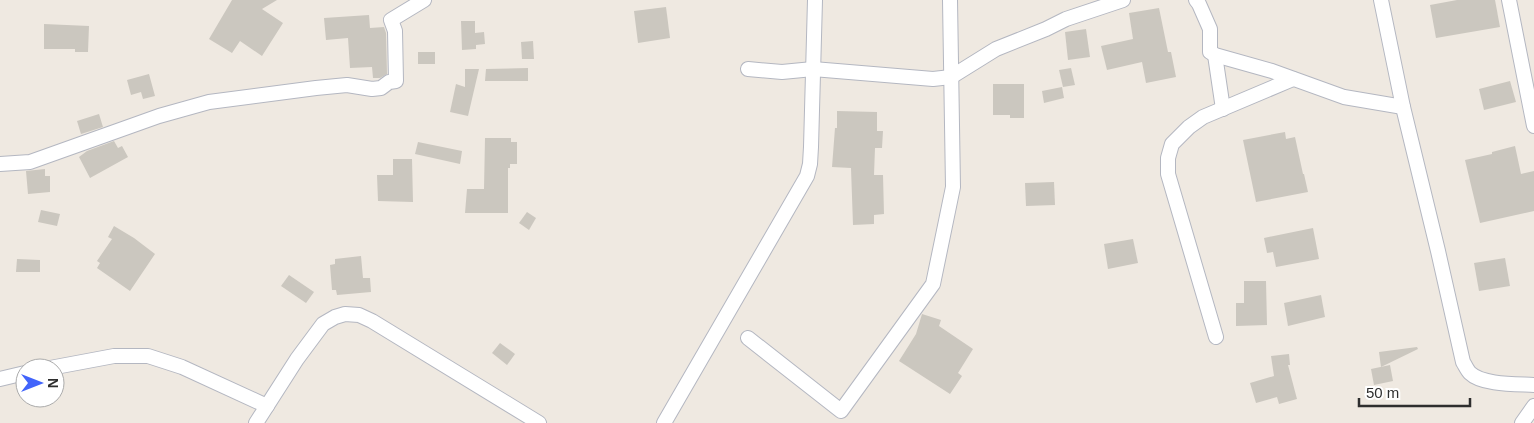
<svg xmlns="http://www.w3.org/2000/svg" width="1534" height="423" viewBox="0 0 1534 423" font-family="Arial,sans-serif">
<rect width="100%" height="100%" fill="#efe9e1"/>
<g fill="#cbc7bf">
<path d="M232 0H277L262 9 283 23 262 56 240 41 232 53 209 39Z"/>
<path d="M1457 0H1495L1500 27 1436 38 1430 5Z"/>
<path d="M666 7 670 38 638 43 634 11Z"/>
<path d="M1159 8 1168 52H1171L1176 77 1146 83 1142 62 1107 70 1101 46 1133 39 1129 13Z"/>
<path d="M369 15 370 28 384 27 386 33 387 74 380 78H373L372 67 350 68 348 38 326 40 324 18Z"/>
<path d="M461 21H475V33L484 32 485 44 476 45V49L462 50Z"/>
<path d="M44 24 89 26 88 52H75V49H44Z"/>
<path d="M1086 29 1090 57 1068 60 1065 32Z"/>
<path d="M533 41 534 59H522L521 42Z"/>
<rect x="418" y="52" width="17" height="12"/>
<path d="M528 68V81H485L486 69Z"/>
<path d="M1071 68 1075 85 1063 87 1059 70Z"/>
<path d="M465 69H479L468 116 450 112 456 84 465 87Z"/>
<path d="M149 74 155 96 143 99 141 92 131 95 127 80Z"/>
<path d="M1510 81 1516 102 1484 110 1479 89Z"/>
<path d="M993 84H1024V118H1010V115H993Z"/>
<path d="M1062 87 1064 98 1044 103 1042 91Z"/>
<path d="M837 111 877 112V131H883L882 148H875L874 175H883L884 214 874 215V224L853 225 851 168 832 167 835 128H837Z"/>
<path d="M99 114 103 127 81 134 77 121Z"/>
<path d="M1285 132 1286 139 1295 137 1303 174H1304L1308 192 1256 202 1243 140Z"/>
<path d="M485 138H511V142H517V164H510V168H508V213H465L467 189H484Z"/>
<path d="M114 141 118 148 122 146 128 157 90 178 79 157 87 151Z"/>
<path d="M418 142 462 151 460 164 415 154Z"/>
<path d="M1515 146 1521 174 1534 171V211L1480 223 1465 160 1492 154V152Z"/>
<path d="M393 159H412L413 202 378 201 377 175H393Z"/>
<path d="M45 169V176H50V192L28 194 26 171Z"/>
<path d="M1054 182 1055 205 1026 206 1025 183Z"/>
<path d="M41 210 60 214 57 226 38 222Z"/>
<path d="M527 212 536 218 529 230 519 223Z"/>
<path d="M114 226 134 238 155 254 130 291 97 268 100 263 97 261 112 239 108 237Z"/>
<path d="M1313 228 1319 259 1276 267 1273 252 1267 253 1264 238Z"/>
<path d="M1133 239 1138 263 1108 269 1104 244Z"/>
<path d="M361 256 363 278H370L371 292 337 295 336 290H332L330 265 335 264V259Z"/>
<path d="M1505 258 1510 286 1479 291 1474 263Z"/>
<path d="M17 259 40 260V272H16Z"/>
<path d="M289 275 314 292 306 303 281 286Z"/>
<path d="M1244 281H1266L1267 325 1236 326V303H1244Z"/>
<path d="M1321 295 1325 317 1288 326 1284 303Z"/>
<path d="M922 314 941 320 939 326 973 349 958 373 962 376 950 394 899 361 916 334Z"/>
<path d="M500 343 515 354 507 365 492 353Z"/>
<path d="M1417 347 1418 349 1381 367 1379 352Z"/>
<path d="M1289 354 1290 365H1288L1297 399 1279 404 1277 397 1256 403 1250 383 1274 376 1271 356Z"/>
<path d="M1390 365 1393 381 1374 385 1371 369Z"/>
</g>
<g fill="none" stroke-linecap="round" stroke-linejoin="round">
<defs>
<g id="street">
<path d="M1196 0 1199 4 1210 29V52L1215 55 1272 71 1344 97 1403 107"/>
<path d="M1381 0 1403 107 1438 251 1463 362C1465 365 1467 370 1470 373 1482 385 1517 384 1534 385"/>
<path d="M1509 0 1534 126"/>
<path d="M1215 55 1223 109"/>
<path d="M748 69 782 72 813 69 933 79 951 77 996 49 1046 29 1066 19 1123 0"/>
<path d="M0 164 30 162 159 116 209 102 316 88 347 85 372 89 381 88 389 82 396 81 395 31 391 20 424 0"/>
<path d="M1216 337 1168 174V158L1172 144 1189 127 1203 117 1293 79"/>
<path d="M748 338 841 411 933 284 953 187 950 0"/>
<path d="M50 368 114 356H148L182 367 267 406"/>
<path d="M0 379 25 373"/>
<path d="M256 423 297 359 323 324 335 317 345 314 359 315 372 321 539 423"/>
<path d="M664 423 807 176 810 164 811 147 815 0"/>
<path d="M1522 423 1534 406"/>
</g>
</defs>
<use href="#street" stroke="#b4b7c1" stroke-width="16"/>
<use href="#street" stroke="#fff" stroke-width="14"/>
</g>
<g transform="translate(40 383) rotate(90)"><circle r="24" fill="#ffffff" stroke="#ababab"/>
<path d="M0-4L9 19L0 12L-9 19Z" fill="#4264fb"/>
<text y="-8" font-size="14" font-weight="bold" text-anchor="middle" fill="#2e2e2e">N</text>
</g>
<path d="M1359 398v8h111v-8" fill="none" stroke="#2e2e2e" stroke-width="2.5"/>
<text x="1366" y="398" font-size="15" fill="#2e2e2e" stroke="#ffffff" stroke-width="4" paint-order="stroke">50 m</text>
</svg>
